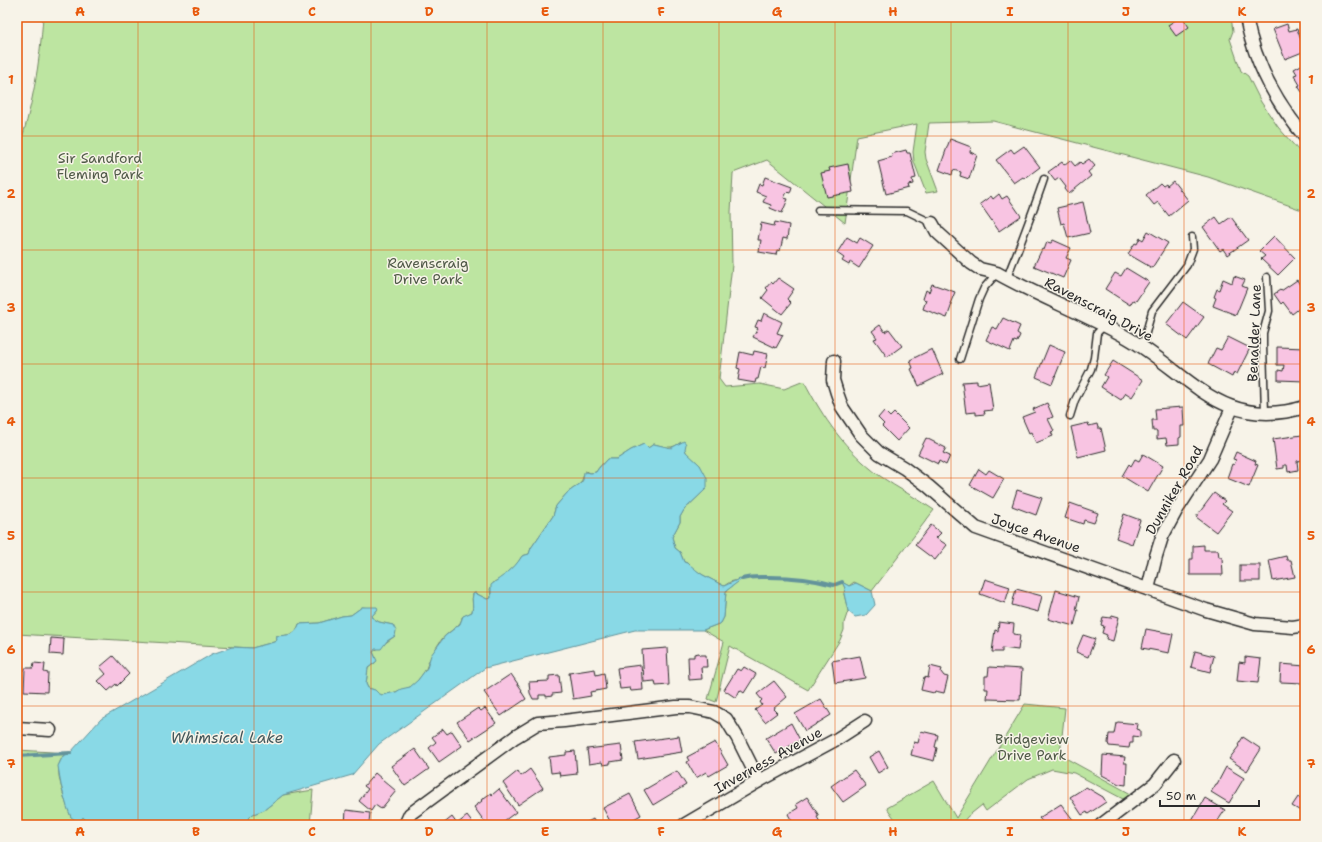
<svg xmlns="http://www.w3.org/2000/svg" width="1322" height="842" viewBox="0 0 1322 842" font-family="'Shantell Sans',sans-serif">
<rect width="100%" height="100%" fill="#f7f3e8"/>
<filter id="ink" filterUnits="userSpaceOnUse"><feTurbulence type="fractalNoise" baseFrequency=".025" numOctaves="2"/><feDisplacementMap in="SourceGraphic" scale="8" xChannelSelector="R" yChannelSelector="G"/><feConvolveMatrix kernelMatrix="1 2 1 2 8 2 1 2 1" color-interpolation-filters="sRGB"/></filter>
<g filter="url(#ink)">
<g fill="#bde5a1" stroke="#748866">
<path d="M43 17H1231L1233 31 1230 39 1241 71 1248 76 1261 102 1278 127 1305 158V211L1208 177 993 121 929 123 925 152 926 159 938 191 926 193 914 162 913 152 917 124 857 136 845 223 767 160 733 173 731 212 732 265 719 379 725 387 760 384 784 389 804 381C823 418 846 451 880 476 897 488 917 498 934 510L872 591 854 582 849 586 842 582 845 588 844 594 848 611 844 623V630L840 640 808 690 730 646 716 702 708 699 724 642 703 630 721 623 724 617 726 591 741 579 730 582 724 586 703 575 692 568 688 563 684 562 680 552 675 548 672 537 680 522V517L684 510 707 488 700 465 687 454 681 442C671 450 666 447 654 444L648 448 644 444 631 450 617 459H607C603 464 599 466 596 472L591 473 585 471 581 483 567 493 556 506 553 516 531 548 529 554 522 556 517 564 502 578 494 582 490 589 491 598 487 599 475 593 473 594C471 601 474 605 472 612L462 617C462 625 451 630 446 635 439 640 433 655 428 662 428 669 416 684 410 687 406 689 386 695 382 695 378 695 377 691 374 690 373 689 370 689 368 688L366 684 368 668 375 663V656L373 652 395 636 393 625 379 622 371 617 378 609 362 607 351 615 342 616 319 623 299 624C295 636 287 635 276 636L277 640 274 642 252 648 17 634V154C32 110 40 63 43 17Z"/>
<path d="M1025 704 1065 708 1060 755 1131 794 1123 799 1074 773 1052 769 1028 779 986 811 982 805 967 817 961 825H899L887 808 934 781 956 818Z"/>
<path d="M17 750 70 753 63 756C62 759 59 762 59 765 56 775 67 807 71 817H83L90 825H17Z"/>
<path d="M313 790 310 825H242L253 814 264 810 283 795Z"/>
</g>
<g fill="#89d9e6" stroke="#63939b">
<path d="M684 441 686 444 685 449 686 452 700 465 707 478V488L684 510 680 517V522L672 537 675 548 680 552 684 562C691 564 696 571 703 575 710 579 717 582 724 586L737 580 739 578 742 579 726 591 724 617 721 623 703 630H635L485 668 379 744 352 775 283 795 264 810 253 814 242 825H90L87 824V821L83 817 79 823 71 817 67 807 61 785 58 766 63 756 70 753 101 719 212 654 232 647 252 648 274 642 277 640 276 636C287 635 296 636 299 624L319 623 342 616 351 615 362 607H377L378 609 371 617 379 622 393 625 396 631 395 636 387 641 381 649H375L373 652 377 661 368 668 366 684 368 688 375 690 378 693 382 695 396 692 401 689 410 687 418 680 427 668 431 655 445 636 460 624 463 616 472 612C474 605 471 601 473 594L475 593 487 599 491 598V585C503 575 513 571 522 556L529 554 531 548 553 516 556 506 567 493 581 483 583 480 584 472 591 473 596 472C599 467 603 464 607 459H617L631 450 644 444 648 448 654 444 671 448Z"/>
<path d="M842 582 849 586 856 583 872 591 875 605 866 615 855 617 848 611 844 594 845 588Z"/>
</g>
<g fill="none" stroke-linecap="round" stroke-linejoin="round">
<g stroke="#63939b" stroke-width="4">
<path d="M742 579C751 576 760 577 769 577 792 577 813 579 834 585L842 582"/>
<path d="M17 756 70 753"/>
</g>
</g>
<g fill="#f8c4e2" stroke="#2b2b2b">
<path d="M1180 17H1182L1189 27 1176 36 1168 25Z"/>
<path d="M1275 17H1294L1276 20Z"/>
<path d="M1287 24 1289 31 1297 29 1305 51 1285 59 1273 29Z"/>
<path d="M1305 63V90L1302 92 1298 86 1300 85 1294 75 1297 74 1294 69Z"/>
<path d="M950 139 971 147 970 152 977 155 969 179 960 176 961 172 953 170 952 175 939 170Z"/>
<path d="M1024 146 1040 167 1024 179 1023 177 1014 183 996 160 1011 149 1014 153Z"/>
<path d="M906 150 907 153H910L916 178 912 179 913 184 908 185 909 188 886 194 878 161 892 157 891 154Z"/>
<path d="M1089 159 1095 166 1088 172 1091 176 1069 194 1065 189 1066 187 1059 178 1055 181 1048 172 1062 162 1064 165 1070 160 1075 166 1080 162 1082 164Z"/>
<path d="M848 164 853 192 827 197 821 173 830 171 829 168Z"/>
<path d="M765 177 792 187 790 193 787 192 784 198 788 199 782 213 770 208 771 205 763 202 766 196 756 192 759 184 762 185Z"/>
<path d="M1173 181 1188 200 1169 216 1158 202 1154 205 1146 195 1160 183 1163 186 1166 184 1167 186Z"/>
<path d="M999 194 1002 199 1007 196 1021 216 999 231 980 204 991 196 993 199Z"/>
<path d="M1083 202 1090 233 1068 238 1064 223 1061 224 1057 208Z"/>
<path d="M1216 217 1221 224 1231 217 1248 240 1227 255 1223 249 1220 251 1203 227Z"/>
<path d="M775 222 789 225 787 239 783 238 780 251 777 250 776 255 759 252 761 240H758L761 223 774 226Z"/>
<path d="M1148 231 1168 243 1152 268 1128 254 1135 243 1137 244 1140 238 1143 240Z"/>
<path d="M1274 236 1295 258 1278 275 1261 259 1265 256 1259 251Z"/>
<path d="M847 237 857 243 860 238 873 246 859 268 850 262 849 265 842 261 844 258 837 253Z"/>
<path d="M1053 240 1071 248 1066 258 1071 260 1063 278 1034 266 1042 249 1044 250 1047 242 1051 243Z"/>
<path d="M1126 268 1149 282 1136 301 1133 300 1130 305 1105 289 1115 273 1121 276Z"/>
<path d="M1234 276 1245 280 1242 286 1247 288 1236 315 1213 306 1216 298 1214 297 1217 289 1219 290 1223 279 1232 283Z"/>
<path d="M778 278 794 289 787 299 791 303 782 314 762 298 768 290 766 288 771 282 773 284Z"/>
<path d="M1297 280 1300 285 1304 283 1305 284V304L1292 314 1283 302 1281 304 1274 294 1280 290 1281 291Z"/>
<path d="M932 284 955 292 950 304H952L947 318 923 309 926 300 923 299 926 290 929 292Z"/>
<path d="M1183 302 1204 317 1187 340 1166 324Z"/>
<path d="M764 313 782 322 777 333 783 335 776 348 753 337 758 328 755 327 758 320 761 321Z"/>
<path d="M1003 318 1020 326 1017 333 1020 335 1017 342 1014 341 1010 351 986 340 992 327 997 329Z"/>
<path d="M880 325 885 332 889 329 902 346 887 357 874 339 877 338 872 331Z"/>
<path d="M1228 337 1250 348 1237 374 1234 372 1232 377 1208 364 1216 348 1221 350Z"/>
<path d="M1049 345 1065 352 1052 384 1036 377Z"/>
<path d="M1277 347 1305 348V381L1278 380V370L1283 371 1284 365H1277Z"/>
<path d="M932 349 943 374 919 386 911 369 913 368 910 360Z"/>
<path d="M754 351 768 354 765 368 761 367 758 379H756L755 383 738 380 740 369 737 368 740 352 753 355Z"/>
<path d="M1113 361 1143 380 1132 397 1126 393 1121 400 1101 387 1107 377 1104 375Z"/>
<path d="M977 381V384L989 382 993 410 984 411 985 414 976 415V412L966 413 962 382Z"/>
<path d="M1047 403 1053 417 1048 419 1054 431 1051 432 1053 436 1036 443 1031 432 1029 433 1022 417 1035 412 1033 409Z"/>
<path d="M1183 407 1184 426H1181V437L1179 438V444L1167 445 1166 438 1157 439V431H1153L1152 420H1156L1155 409Z"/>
<path d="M884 411 890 417 894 413 909 428 897 441 882 426 884 424 878 418Z"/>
<path d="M1088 423 1089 426 1097 424 1098 428H1101L1106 450 1078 457 1071 427Z"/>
<path d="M1302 435 1304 452 1302 453 1303 460 1297 461 1298 470 1288 472 1287 465H1284V468L1277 469 1273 439Z"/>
<path d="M926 438 946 448 943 453 950 456 946 465 939 461 938 464 918 454Z"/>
<path d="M1236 452 1256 461 1255 464 1258 465 1249 487 1227 478 1232 464 1234 465 1236 460 1233 459Z"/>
<path d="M1143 454 1163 466 1148 492 1122 476 1129 464 1131 466 1135 459 1139 461Z"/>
<path d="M979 469 986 474 989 470 1004 479 993 498 970 485Z"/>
<path d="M1017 490 1042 498 1036 515 1012 506Z"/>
<path d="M1214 493 1225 501 1222 504 1232 511 1216 532 1196 517Z"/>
<path d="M1070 503 1098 513 1094 523 1084 520 1083 524 1065 518Z"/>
<path d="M1124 514 1140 520 1132 544 1116 538Z"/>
<path d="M931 525 941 533 936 538 947 545 935 560 915 545Z"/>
<path d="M1204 545V550H1218L1219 557H1222L1223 575H1190V559H1193V546Z"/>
<path d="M1286 556 1287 560H1291L1295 577 1273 581 1269 560Z"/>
<rect x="1240" y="565" width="20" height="16"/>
<path d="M985 579 1010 587 1005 603 980 594Z"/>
<path d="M1016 589 1042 596 1038 612 1012 605Z"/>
<path d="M1056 590 1079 597 1076 610H1078L1074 626 1048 619Z"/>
<path d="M1112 615 1119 617 1113 641 1106 639 1107 635 1102 633 1104 626 1101 625 1103 617 1111 618Z"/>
<path d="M999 622 1014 624 1013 634 1020 635 1018 650 1002 648V652H992L995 630 998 631Z"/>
<path d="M1146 629 1173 634 1169 653 1142 648Z"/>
<path d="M1083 635 1095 639 1088 657 1076 652Z"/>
<path d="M51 638 64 639 63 655 50 654Z"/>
<path d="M667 648 669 685 656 686 655 681 644 682 642 650Z"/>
<path d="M1195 651 1214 656 1210 672 1191 667Z"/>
<path d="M699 653 700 655H706L707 667H701L702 679 689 680 688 657H694V654Z"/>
<path d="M113 656 129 674 117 686 116 684 108 691 98 681 106 674 100 667Z"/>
<path d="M860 656 865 678 835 683 832 661Z"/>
<path d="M1245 657 1261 659 1258 683 1237 681 1239 662 1245 663Z"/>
<path d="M34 663 45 664 44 672 48 673 47 692 24 691 25 668H33Z"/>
<path d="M1281 664 1305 666 1303 683 1280 682Z"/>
<path d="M641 665 643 690 631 691 630 688 620 689 617 668Z"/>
<path d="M930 666 942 669 941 672 944 676 948 677 944 693 935 691 934 693 921 690 924 677 928 678Z"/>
<path d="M744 667 756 674 744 693 740 690 736 698 724 690 737 669 741 671Z"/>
<path d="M989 667 1022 669 1020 700 987 699 988 689H985V676H988Z"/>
<path d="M595 669 596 675 604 673 606 689 590 692 591 696 573 699 569 673Z"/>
<path d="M511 674 522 690 521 691 526 699 501 716 484 692Z"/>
<path d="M559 675 561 693 552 694V696L546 697V695H539V699H533L530 693 529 682 549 681V676Z"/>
<path d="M774 681 787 697 773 709 777 713 765 722 755 710 762 705 760 702 762 700 757 694Z"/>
<path d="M821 699 831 715 805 731 795 714Z"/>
<path d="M478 708 481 711 485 708 496 723 470 740 457 722Z"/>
<path d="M1118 722 1138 724 1137 729 1140 730V737L1133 736V743H1130L1129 748 1109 746 1108 743 1109 734H1114L1116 723Z"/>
<path d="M791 723 800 740 776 754 766 738Z"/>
<path d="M443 729 447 734 452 731 462 746 439 762 429 748 436 742 432 737Z"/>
<path d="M921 731 938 735 935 747 937 748 934 761 911 755 914 742 918 743Z"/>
<path d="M679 736 682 752 638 759 635 742Z"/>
<path d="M1243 737 1261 749 1247 771 1229 759 1239 746 1238 745Z"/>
<path d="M715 742 728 765 709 776 706 772 696 778 687 762 689 761 687 757Z"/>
<path d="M621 745 623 760 610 762V764L603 765 602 762 589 764 587 749Z"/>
<path d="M415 749 429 769 405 786 391 766Z"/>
<path d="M575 751 577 774 560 776 559 772 551 773 549 757 566 755V752Z"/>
<path d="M879 751 888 767 878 773 869 757Z"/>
<path d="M1103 755 1125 757 1124 763H1127L1126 785 1119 784 1102 775Z"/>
<path d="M1226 767 1244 778 1229 803 1211 792 1216 784H1217Z"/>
<path d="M530 769 543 788 518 805 503 783 518 771 521 776Z"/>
<path d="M854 770 866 786 843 802 831 786Z"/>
<path d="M677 771 686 785 653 805 644 790Z"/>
<path d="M375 773 396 791 381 809 375 805 371 811 359 801 368 789 364 786Z"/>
<path d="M1086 787 1103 797 1106 802 1088 814 1087 812 1082 815 1070 797Z"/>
<path d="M499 789 516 812 504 821V823L501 825H496L495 824 487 825 474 807 482 801 481 800 491 793 492 795Z"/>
<path d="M630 794 641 815 623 825H612L603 808Z"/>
<path d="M807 797 819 816 817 817 820 822 815 825H794L788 814 798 808 796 804Z"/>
<path d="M1298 797 1305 802V811L1304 813 1292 806Z"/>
<path d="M1205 798 1225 810 1215 825H1189Z"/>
<path d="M1061 804 1074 821 1070 825H1045L1039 818Z"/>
<path d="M346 810 370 813 369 823H371V825H345Z"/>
<path d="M467 816 474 825H442L452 817 457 824Z"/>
<path d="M593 819 596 825H582Z"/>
<path d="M766 819 769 825H751L759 820 760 823Z"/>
</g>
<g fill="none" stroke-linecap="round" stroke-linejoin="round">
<defs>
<g id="service">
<path d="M818 210 907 211 932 223"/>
<path d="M1007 279C1010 268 1014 260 1018 250 1027 226 1036 203 1044 179"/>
<path d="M1142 347 1152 311 1187 265 1193 249 1192 237"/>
<path d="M960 359 979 299 984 288 997 273"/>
<path d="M1265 413 1263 345V333L1269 311 1267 277"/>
<path d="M1070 416 1075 400 1091 369 1094 358 1097 333 1104 326"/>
</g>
<g id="minor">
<path d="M1246 17C1254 62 1276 102 1305 137"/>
<path d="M932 223 937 232 971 263 980 269 997 273C1039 297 1086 314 1128 338 1190 374 1222 432 1305 407"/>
<path d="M834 361 833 380 837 393 842 407 861 435 879 453 904 468 928 486 976 528 1206 610 1255 624 1293 627 1305 625"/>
<path d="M1148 589 1156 556 1162 537 1176 511 1210 459 1232 408"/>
<path d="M17 728 50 730"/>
<path d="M405 825 410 814 515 737 538 723 564 721 676 707H690L714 712 726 719 737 737 759 781"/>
<path d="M684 825 759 781 837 739 865 721"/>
<path d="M1101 825 1155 784 1174 760"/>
</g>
</defs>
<use href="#service" stroke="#2b2b2b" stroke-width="9"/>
<use href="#minor" stroke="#2b2b2b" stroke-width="15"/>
<use href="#service" stroke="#f7f3e8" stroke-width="6"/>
<use href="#minor" stroke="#f7f3e8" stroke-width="12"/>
</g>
</g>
<path fill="none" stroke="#e8590c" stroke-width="1" stroke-opacity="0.55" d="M138 17V825M254 17V825M371 17V825M487 17V825M603 17V825M719 17V825M835 17V825M951 17V825M1068 17V825M1184 17V825M17 136H1305M17 250H1305M17 364H1305M17 478H1305M17 592H1305M17 706H1305"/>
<g text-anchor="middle" stroke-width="3" stroke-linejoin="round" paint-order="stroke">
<g font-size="14" fill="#505a48" stroke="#f7f3e8">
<text x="100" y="163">Sir Sandford<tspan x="100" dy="16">Fleming Park</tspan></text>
<text x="428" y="268">Ravenscraig<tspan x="428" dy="16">Drive Park</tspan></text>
<text x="1032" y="744">Bridgeview<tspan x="1032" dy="16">Drive Park</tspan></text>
</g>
<g font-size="14" fill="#2b2b2b" stroke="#f7f3e8">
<text transform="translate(1099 309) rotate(28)" y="5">Ravenscraig Drive</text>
<text transform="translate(1254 333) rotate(-88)" y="5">Benalder Lane</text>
<text transform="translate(1174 490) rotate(-60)" y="5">Dunniker Road</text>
<text transform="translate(1036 533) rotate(19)" y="5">Joyce Avenue</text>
<text transform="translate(768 760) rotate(-29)" y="5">Inverness Avenue</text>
</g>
<g font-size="15" font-style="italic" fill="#42565a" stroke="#f7f3e8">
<text x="227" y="743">Whimsical Lake</text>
</g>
</g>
<rect width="1322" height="842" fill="none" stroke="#f7f3e8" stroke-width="44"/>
<path d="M1160 800v6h99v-6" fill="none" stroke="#2b2b2b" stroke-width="2"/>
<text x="1166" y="800" font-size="12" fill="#2b2b2b" stroke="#f7f3e8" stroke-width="3" paint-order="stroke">50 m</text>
<rect x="22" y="22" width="1278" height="798" fill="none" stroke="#e8590c" stroke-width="1.5"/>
<g font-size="13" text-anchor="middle" font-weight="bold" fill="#e8590c">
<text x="80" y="16">A</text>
<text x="196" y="16">B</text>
<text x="312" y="16">C</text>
<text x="429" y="16">D</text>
<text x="545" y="16">E</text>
<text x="661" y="16">F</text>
<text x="777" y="16">G</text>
<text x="893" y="16">H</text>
<text x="1010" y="16">I</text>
<text x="1126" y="16">J</text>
<text x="1242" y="16">K</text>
<text x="11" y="84">1</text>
<text x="1311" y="84">1</text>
<text x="11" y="198">2</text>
<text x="1311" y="198">2</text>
<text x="11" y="312">3</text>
<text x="1311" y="312">3</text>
<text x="11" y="426">4</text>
<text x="1311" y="426">4</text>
<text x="11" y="540">5</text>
<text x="1311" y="540">5</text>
<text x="11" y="654">6</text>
<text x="1311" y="654">6</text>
<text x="11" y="768">7</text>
<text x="1311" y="768">7</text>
<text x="80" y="836">A</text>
<text x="196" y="836">B</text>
<text x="312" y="836">C</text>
<text x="429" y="836">D</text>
<text x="545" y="836">E</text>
<text x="661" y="836">F</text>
<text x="777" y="836">G</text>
<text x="893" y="836">H</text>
<text x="1010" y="836">I</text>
<text x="1126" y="836">J</text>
<text x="1242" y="836">K</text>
</g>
</svg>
